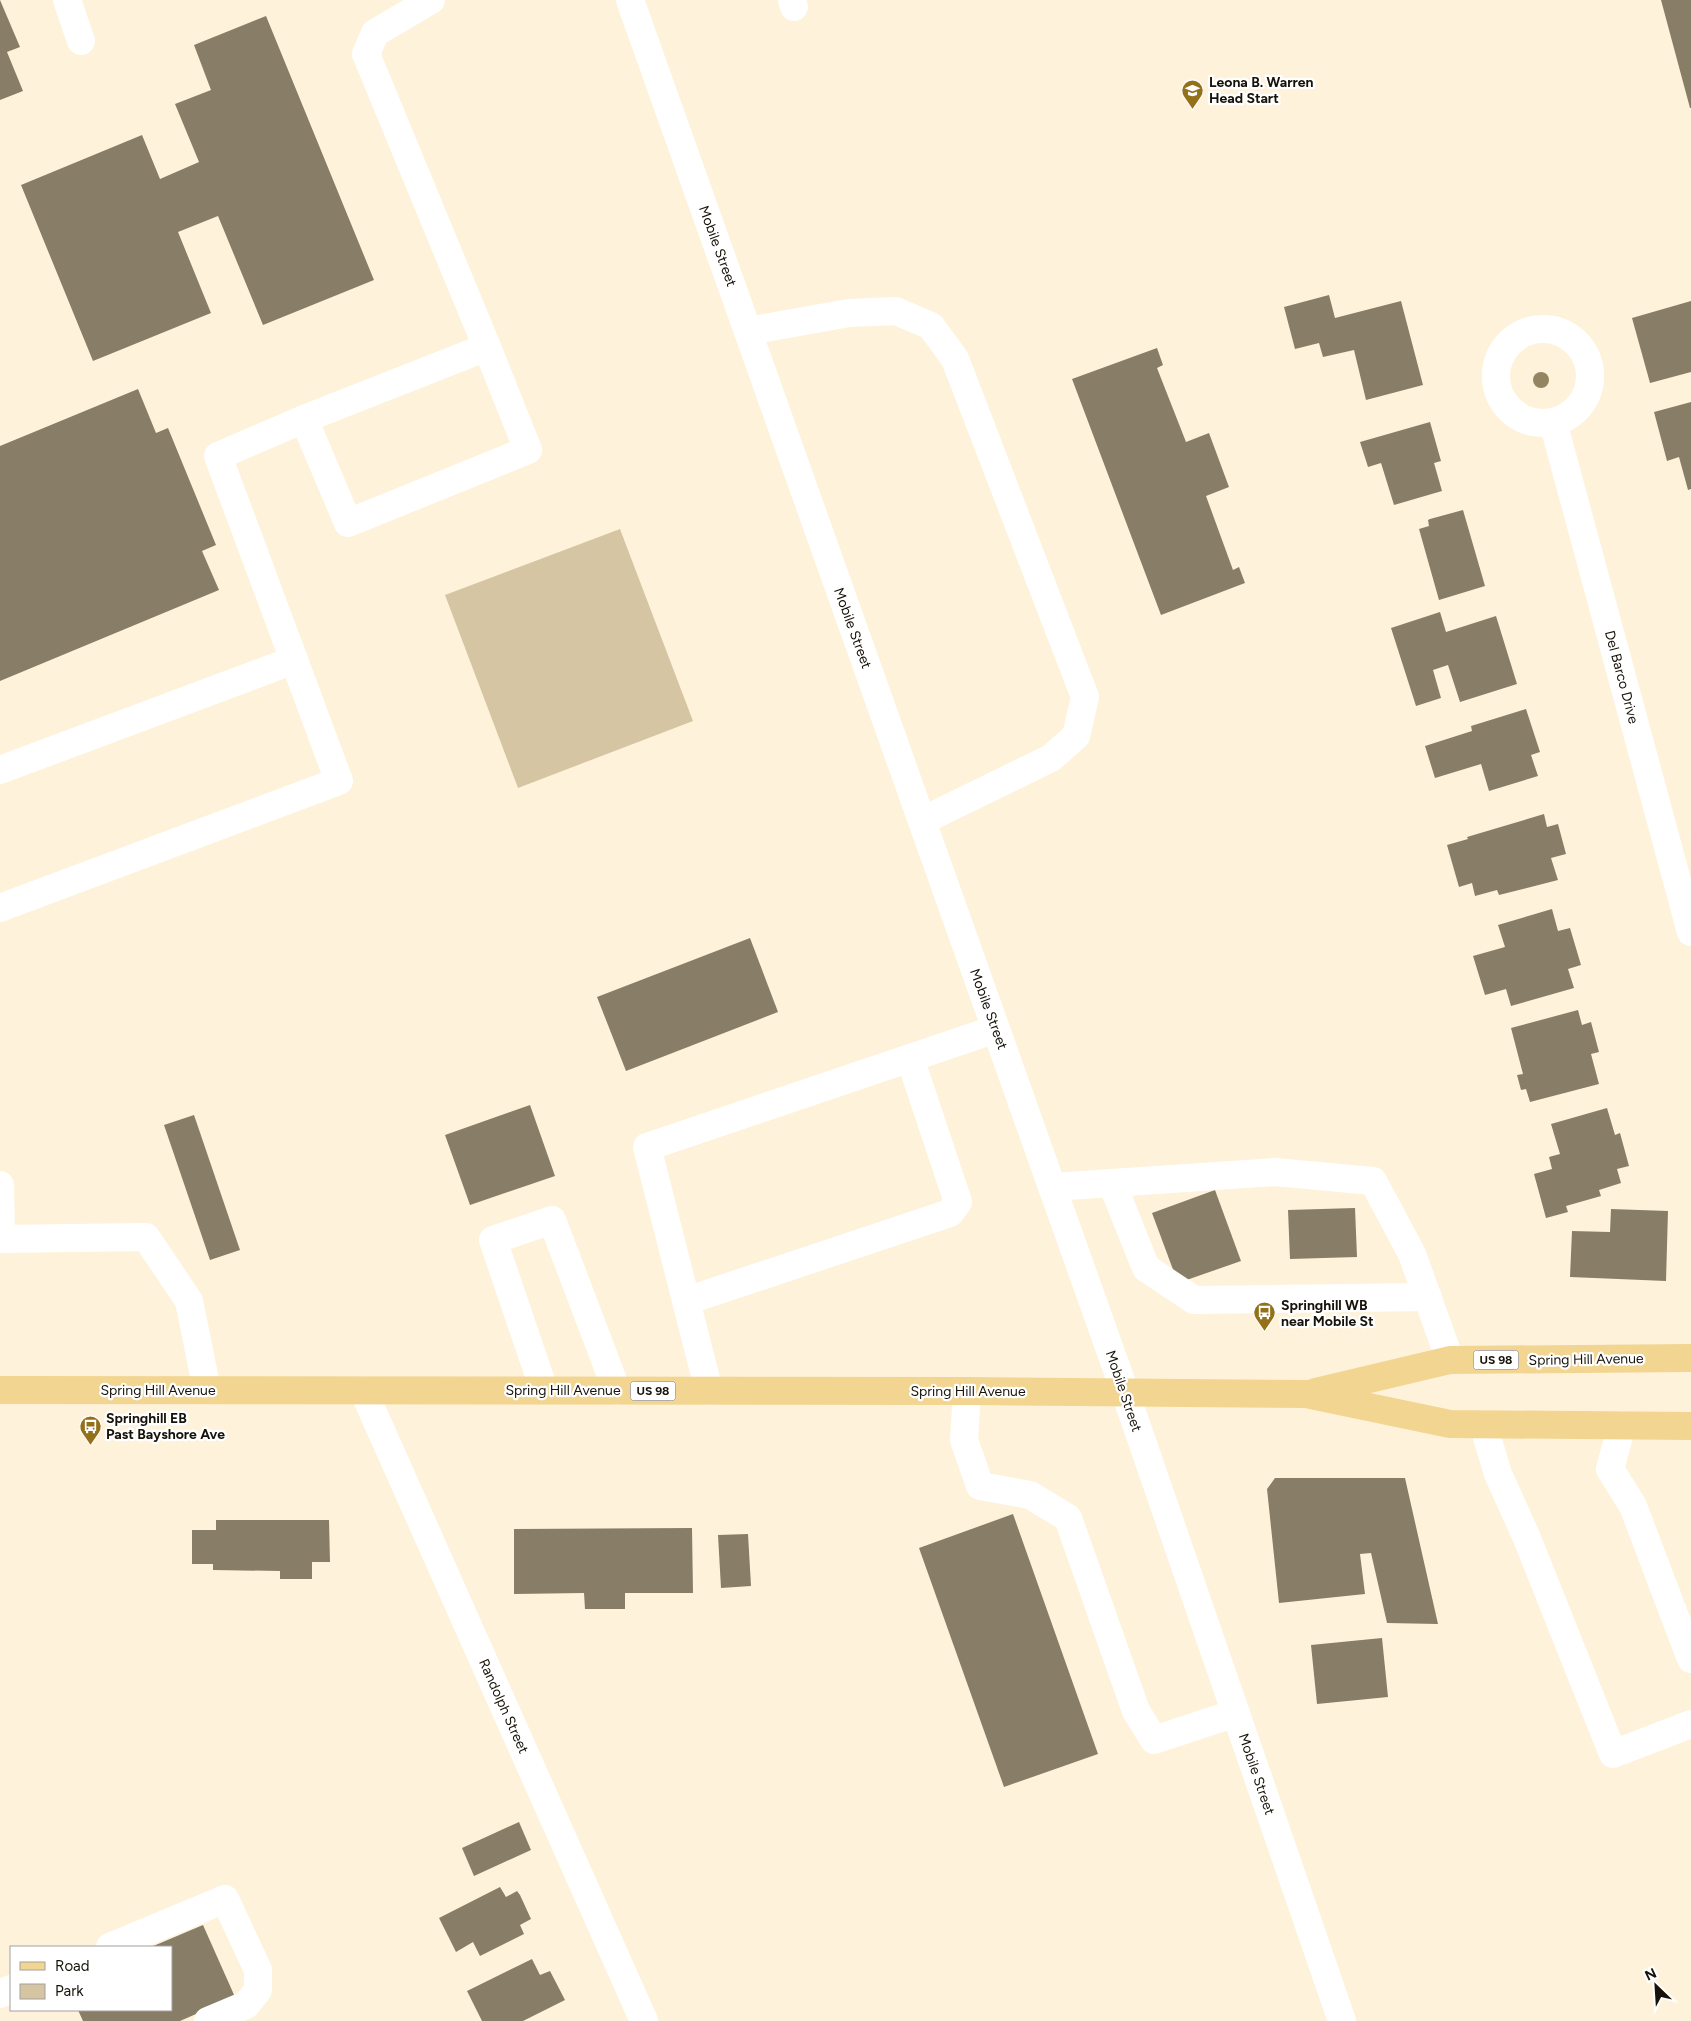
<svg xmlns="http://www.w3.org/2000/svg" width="1691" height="2021" viewBox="0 0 1691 2021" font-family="Figtree,sans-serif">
<rect width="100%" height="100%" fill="#fef3da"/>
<path fill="#d6c5a2" d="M620 529 693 721 518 788 445 595Z"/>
<g fill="#887d67">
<path d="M0 0 20 47 7 52 23 91 0 100Z"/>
<path d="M1661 0H1691V108H1690Z"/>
<path d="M266 16 374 280 263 325 218 216 178 232 211 313 93 361 21 185 142 135 160 179 199 162 175 104 211 90 194 45Z"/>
<path d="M1329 295 1335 318 1401 301 1423 385 1366 400 1354 350 1323 357 1319 343 1295 349 1284 307Z"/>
<path d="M1691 301V372L1650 383 1632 318Z"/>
<path d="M1157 348 1163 365 1157 368 1186 442 1209 433 1229 487 1206 496 1233 570 1239 567 1245 583 1161 615 1072 379Z"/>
<path d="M138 389 156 433 168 428 216 545 202 551 219 590 0 681V446Z"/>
<path d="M1691 402V489L1688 490 1679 457 1667 461 1654 412Z"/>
<path d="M1430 422 1441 461 1434 463 1442 491 1394 505 1381 463 1368 467 1360 442Z"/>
<path d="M1463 510 1485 586 1439 600 1419 529 1429 526 1428 520 1430 519Z"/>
<path d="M1440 612 1446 632 1496 616 1517 684 1460 702 1448 665 1433 670 1441 698 1416 706 1391 628Z"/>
<path d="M1526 709 1540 752 1531 755 1538 776 1489 791 1481 764 1435 778 1425 746 1472 731 1471 726Z"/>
<path d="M1544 814 1547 827 1558 824 1566 854 1551 858 1558 880 1499 895 1497 890 1475 896 1472 883 1459 887 1447 845 1468 839 1467 837Z"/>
<path d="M1552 909 1558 931 1570 928 1581 965 1568 969 1574 988 1511 1006 1506 989 1485 995 1473 956 1505 947 1498 925Z"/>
<path d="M750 938 778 1012 626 1071 597 997Z"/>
<path d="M1578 1010 1582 1025 1591 1022 1599 1052 1591 1054 1599 1084 1530 1102 1526 1089 1521 1090 1517 1075 1523 1074 1511 1028Z"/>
<path d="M530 1105 555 1176 470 1205 445 1135Z"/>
<path d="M1607 1108 1615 1135 1620 1133 1629 1166 1617 1169 1621 1183 1599 1190 1601 1196 1566 1206 1568 1212 1546 1218 1534 1174 1552 1169 1549 1157 1560 1154 1551 1124Z"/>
<path d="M194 1115 240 1250 210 1260 164 1125Z"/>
<path d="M1215 1190 1241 1261 1178 1283 1152 1213Z"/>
<path d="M1355 1208 1357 1257 1290 1259 1288 1210Z"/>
<path d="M1611 1209 1668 1211 1666 1281 1570 1277 1572 1231 1610 1232Z"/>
<path d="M1275 1478H1405L1438 1624 1387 1623 1371 1553 1360 1554 1365 1594 1279 1603 1267 1489Z"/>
<path d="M1013 1514 1098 1754 1004 1787 919 1548Z"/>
<path d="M216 1520H329L330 1562H312V1579H280V1571L213 1570V1564H192V1530H216Z"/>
<path d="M692 1528 693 1593H625V1609H585L584 1593 514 1594V1529Z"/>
<path d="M748 1534 751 1586 721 1588 718 1535Z"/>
<path d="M1382 1638 1388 1697 1317 1704 1311 1645Z"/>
<path d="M519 1822 531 1850 474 1876 462 1848Z"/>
<path d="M500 1887 506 1897 517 1891 520 1895 531 1919 520 1925 524 1934 480 1956 473 1942 456 1952 439 1918Z"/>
<path d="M203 1925 235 1997 180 2021H83L78 2010H171V1947H151Z"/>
<path d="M532 1959 540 1975 550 1971 565 2000 523 2021H482L467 1991Z"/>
</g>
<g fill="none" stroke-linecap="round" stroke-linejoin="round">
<g stroke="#fff" stroke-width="28">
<path d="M67 0 81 41"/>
<path d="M630 0 1125 1392 1342 2021"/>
<path d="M792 0 794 7"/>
<circle cx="1543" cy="376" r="47"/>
<path d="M748 331 849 313 896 311 931 326 955 359 1085 697 1076 736 1051 758 922 821"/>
<path d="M304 419 348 523 528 450 487 347"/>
<path d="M1553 422 1691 932"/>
<path d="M0 770 294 660"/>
<path d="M0 908 339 781 218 456 304 419 487 347 366 54 375 33 431 0"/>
<path d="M1112 1183 1146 1268 1194 1300 1428 1297"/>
<path d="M0 1185 1 1239"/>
<path d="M1052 1187 1275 1172 1373 1181 1412 1254 1450 1360"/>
<path d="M0 1239 146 1237 189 1301 207 1390"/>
<path d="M686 1301 950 1213 958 1202 910 1058"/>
<path d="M363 1390 644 2021"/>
<path d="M544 1390 493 1240 552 1220 617 1391"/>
<path d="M709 1391 647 1147 996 1029"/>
<path d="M967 1391 964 1440 980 1486 1030 1495 1068 1518 1136 1711 1154 1740 1236 1713"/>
<path d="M1483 1424 1498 1474 1526 1536 1613 1754 1691 1724"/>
<path d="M1622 1425 1610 1469 1633 1506 1691 1659"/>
<path d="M110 1947 225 1899 258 1970V1990L246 2005 208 2021"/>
<path d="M0 1994 11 1989"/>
</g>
<g stroke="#f2d591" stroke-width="28">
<path d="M0 1390 967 1391 1306 1394 1450 1424 1691 1426"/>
<path d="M1315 1392 1450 1360 1691 1358"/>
</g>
</g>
<circle fill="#948562" cx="1541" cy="380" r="8"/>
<defs>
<symbol id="school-pin" viewBox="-11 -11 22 30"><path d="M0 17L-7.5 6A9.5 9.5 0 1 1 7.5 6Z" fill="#947119" stroke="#fff"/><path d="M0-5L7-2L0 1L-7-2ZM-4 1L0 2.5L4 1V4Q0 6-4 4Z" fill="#fff"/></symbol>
<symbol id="bus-pin" viewBox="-11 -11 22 30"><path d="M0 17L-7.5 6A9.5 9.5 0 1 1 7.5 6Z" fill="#947119" stroke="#fff"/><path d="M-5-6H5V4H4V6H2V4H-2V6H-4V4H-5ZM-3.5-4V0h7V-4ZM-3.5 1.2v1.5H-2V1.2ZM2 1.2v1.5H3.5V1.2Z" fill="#fff"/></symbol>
</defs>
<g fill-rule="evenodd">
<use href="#school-pin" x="1180" y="78" width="25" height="34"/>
<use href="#bus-pin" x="1252" y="1300" width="25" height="34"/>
<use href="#bus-pin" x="78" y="1414" width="25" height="34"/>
</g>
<g text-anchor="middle" stroke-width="4.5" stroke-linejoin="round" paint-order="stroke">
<g fill="#fff" stroke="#5d5a54" stroke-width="1">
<rect x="1473.5" y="1350.5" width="45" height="19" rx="4"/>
<rect x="630.5" y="1381.5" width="45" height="19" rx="4"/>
</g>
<g font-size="12" font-weight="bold" fill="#17130a">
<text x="1496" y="1364">US 98</text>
<text x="653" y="1395">US 98</text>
</g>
<g font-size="14" font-weight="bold" fill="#17130a" stroke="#fff" text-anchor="start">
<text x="1209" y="87">Leona B. Warren<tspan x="1209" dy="16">Head Start</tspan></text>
<text x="1281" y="1310">Springhill WB<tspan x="1281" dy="16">near Mobile St</tspan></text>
<text x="106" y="1423">Springhill EB<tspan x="106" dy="16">Past Bayshore Ave</tspan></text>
</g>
<g font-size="14" fill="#17130a" stroke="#fff">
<text transform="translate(718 246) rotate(70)" y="5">Mobile Street</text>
<text transform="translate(853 628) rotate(70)" y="5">Mobile Street</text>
<text transform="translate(1622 677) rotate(75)" y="5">Del Barco Drive</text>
<text transform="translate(989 1009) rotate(70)" y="5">Mobile Street</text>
<text transform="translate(1586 1359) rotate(-1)" y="5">Spring Hill Avenue</text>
<text x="158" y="1395">Spring Hill Avenue</text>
<text x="563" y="1395">Spring Hill Avenue</text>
<text x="968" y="1396">Spring Hill Avenue</text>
<text transform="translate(1124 1391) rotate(71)" y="5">Mobile Street</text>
<text transform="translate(504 1706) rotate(66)" y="5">Randolph Street</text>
<text transform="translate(1257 1774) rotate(71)" y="5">Mobile Street</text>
</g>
</g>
<rect x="10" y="1946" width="162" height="65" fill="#ffffff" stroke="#a2a19d"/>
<rect x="20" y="1962" width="25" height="8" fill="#f2d591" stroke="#a2a19d"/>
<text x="55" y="1971" font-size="15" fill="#17130a">Road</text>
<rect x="20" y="1984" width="25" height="15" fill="#d6c5a2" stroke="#a2a19d"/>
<text x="55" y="1996" font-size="15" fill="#17130a">Park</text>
<g transform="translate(1656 1986) rotate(335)" stroke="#ffffff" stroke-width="4" paint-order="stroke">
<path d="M0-4L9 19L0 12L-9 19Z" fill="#17130a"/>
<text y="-8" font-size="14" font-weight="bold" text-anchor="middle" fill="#17130a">N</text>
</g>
</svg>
